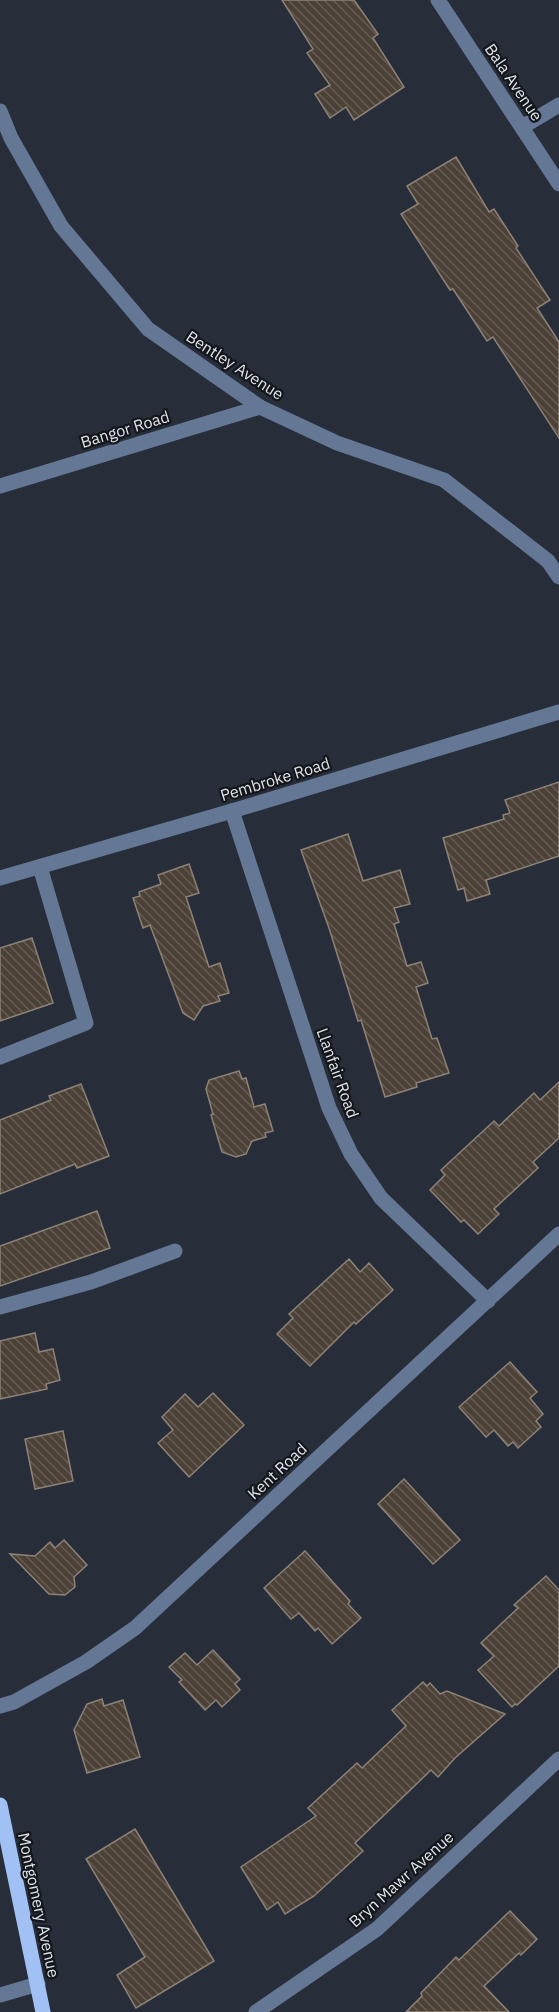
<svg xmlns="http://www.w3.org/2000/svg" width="559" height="2012" viewBox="0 0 559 2012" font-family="'IBM Plex Sans',sans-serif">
<defs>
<pattern id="building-back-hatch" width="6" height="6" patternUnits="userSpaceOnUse" patternTransform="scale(1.5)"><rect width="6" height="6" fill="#4c4137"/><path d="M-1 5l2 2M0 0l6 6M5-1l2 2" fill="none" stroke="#655c54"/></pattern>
</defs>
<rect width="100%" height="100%" fill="#272e39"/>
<g fill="url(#building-back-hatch)" stroke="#8e8277" stroke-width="1.5">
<path d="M282 0H354L378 34 373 38 404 87 354 120 346 107 330 118 315 94 330 85 307 53 313 49Z"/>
<path d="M456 157 489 212 494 209 518 246 516 248 550 300 537 308 559 342V438L493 337 487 341 453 289 450 290 401 214 418 204 407 186Z"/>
<path d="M559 782V856L486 880 490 894 467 901 464 888 458 890 443 838 504 819 503 815 510 813 505 800Z"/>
<path d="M348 834 363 881 400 870 410 904 394 908 399 922 394 924 407 966 421 962 428 983 416 987 432 1039 437 1038 449 1073 416 1083 417 1087 385 1097 361 1020 358 1021 329 928 301 850Z"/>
<path d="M189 864 199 893 186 897 209 967 220 963 229 993 218 996 220 1001 203 1006 194 1020 183 1013 150 925 143 928 133 898 140 896 139 892 161 884 158 875Z"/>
<path d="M32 938 53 1003 0 1021V948Z"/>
<path d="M239 1071 242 1079 246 1078 254 1107 265 1104 273 1131 265 1133 266 1137 252 1141 246 1154 236 1157 222 1152 211 1115 213 1114 206 1089 209 1080Z"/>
<path d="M559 1082V1138L533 1162 538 1168 494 1209 499 1214 478 1234 464 1220 461 1222 430 1190 445 1175 441 1170 494 1121 499 1126 534 1093 540 1100Z"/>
<path d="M81 1084 109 1156 77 1168 75 1164 0 1194V1120L51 1100 49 1096Z"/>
<path d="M97 1211 110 1248 0 1286V1246Z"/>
<path d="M349 1259 360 1272 369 1263 393 1290 356 1324 354 1322 310 1366 277 1334 293 1318 289 1314Z"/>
<path d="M35 1333 39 1352 53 1349 60 1380 46 1384 47 1389 0 1399V1341Z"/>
<path d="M510 1362 537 1392 530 1398 543 1414 536 1421 541 1427 518 1448 513 1442 508 1446 494 1430 486 1437 459 1407Z"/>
<path d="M213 1393 244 1425 189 1477 158 1443 173 1430 162 1417 185 1394 198 1407Z"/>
<path d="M63 1431 73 1481 35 1489 25 1439Z"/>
<path d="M404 1479 460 1540 433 1564 378 1504Z"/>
<path d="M64 1540 87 1565 74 1577 75 1587 65 1595 49 1594 10 1554 35 1556 50 1542 55 1548Z"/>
<path d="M305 1551 350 1601 348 1604 361 1618 332 1644 318 1628 315 1631 299 1613 291 1619 264 1588Z"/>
<path d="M546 1576 559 1590V1666L517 1705 515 1704 512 1707 478 1670 494 1656 481 1643 518 1608 514 1605Z"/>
<path d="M213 1650 240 1679 235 1684 240 1690 222 1707 216 1700 205 1710 179 1682 182 1680 169 1667 185 1653 197 1665Z"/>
<path d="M423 1682 427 1686 430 1683 440 1694 447 1691 505 1714 455 1758 438 1777 431 1770 355 1843 363 1851 314 1896 285 1914 278 1902 267 1910 241 1867 316 1816 308 1808 357 1763 362 1768 406 1726 392 1710Z"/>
<path d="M102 1699 104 1706 123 1700 140 1757 87 1773 74 1730 87 1704Z"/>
<path d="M135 1829 214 1961 136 2008 117 1975 145 1957 86 1859Z"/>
<path d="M510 1911 537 1939 521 1955 519 1953 484 1986 509 2012H406L422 1996 421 1993 456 1957 459 1960Z"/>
</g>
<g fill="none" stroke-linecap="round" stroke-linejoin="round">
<g stroke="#647896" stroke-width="15">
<path d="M438 0 559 184"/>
<path d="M0 111 11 138 61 226 148 329 260 407 337 443 444 480 548 561 559 577"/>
<path d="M522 127 559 105"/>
<path d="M0 486 260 407"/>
<path d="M232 811 329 1108 351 1154 381 1198 488 1301"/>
<path d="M0 878 232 811 559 712"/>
<path d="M0 1057 86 1023 40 867"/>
<path d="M0 1307 91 1282 175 1251"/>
<path d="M0 1706 14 1702 86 1662 135 1628 559 1234"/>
<path d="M0 1995 38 1984"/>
<path d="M256 2012 377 1929 559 1759"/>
</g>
<path stroke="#a1c1f4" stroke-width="15" d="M0 1805 43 2012"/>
</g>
<g text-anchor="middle" stroke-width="4.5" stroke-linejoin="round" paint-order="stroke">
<g font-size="16" fill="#dfe4eb" stroke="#13161b">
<text transform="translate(514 82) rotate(56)" y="6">Bala Avenue</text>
<text transform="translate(235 365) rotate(33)" y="6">Bentley Avenue</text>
<text transform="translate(125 429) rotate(-17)" y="6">Bangor Road</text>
<text transform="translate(275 779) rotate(-17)" y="6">Pembroke Road</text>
<text transform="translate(338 1073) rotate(70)" y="6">Llanfair Road</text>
<text transform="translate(277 1471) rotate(-43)" y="6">Kent Road</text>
<text transform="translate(401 1879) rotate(-42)" y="6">Bryn Mawr Avenue</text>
<text transform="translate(39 1905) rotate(78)" y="6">Montgomery Avenue</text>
</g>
</g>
</svg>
